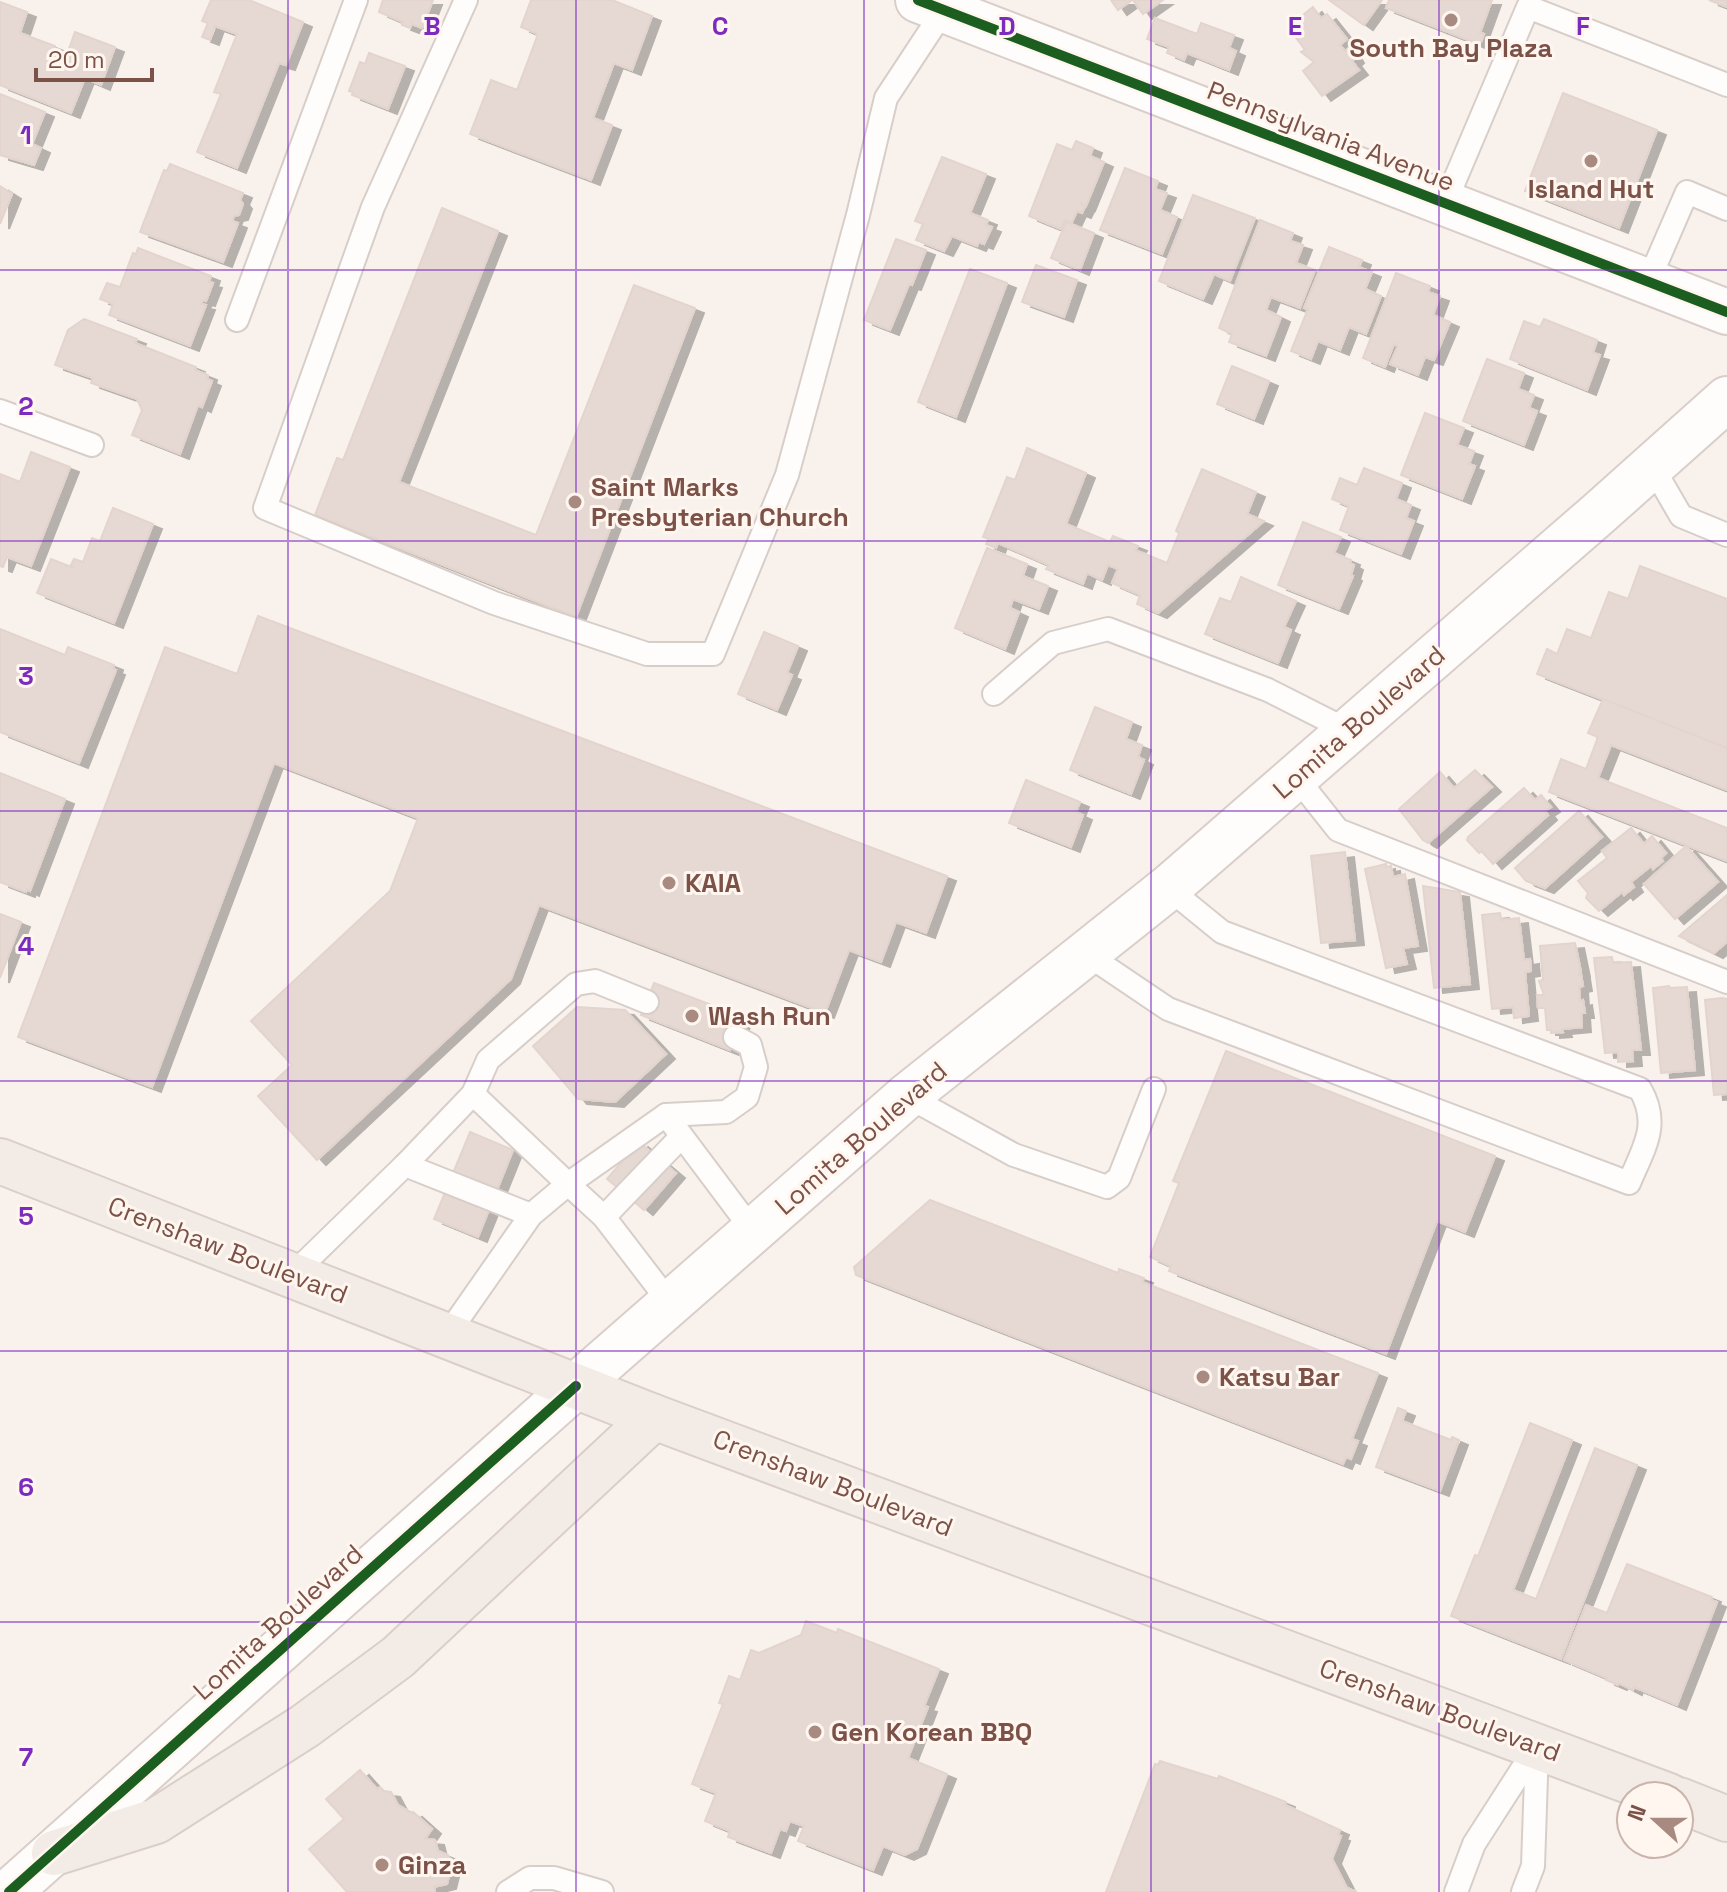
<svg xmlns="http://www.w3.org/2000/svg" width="1727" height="1892" viewBox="0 0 1727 1892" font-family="'Space Grotesk',sans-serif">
<defs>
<filter id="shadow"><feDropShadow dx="9" dy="5" stdDeviation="0" flood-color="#0004"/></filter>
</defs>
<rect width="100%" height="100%" fill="#f9f2ec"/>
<g fill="#e6d9d3" stroke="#e3d4cd" stroke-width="2" filter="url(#shadow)">
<path d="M211 0H249L303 22 286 65 279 63 237 168 197 152 221 94 214 92 237 34 215 26 210 40 202 37 208 23 202 21Z"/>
<path d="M383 0H433L422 28 412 24 410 28 402 25 403 22 379 12Z"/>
<path d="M531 0H612L652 16 632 70 614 63 593 118 612 125 591 180 470 134 491 80 517 90 538 34 521 27Z"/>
<path d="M1111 0H1132L1118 10Z"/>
<path d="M1133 0H1163L1143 14Z"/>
<path d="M1329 0H1382L1364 25Z"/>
<path d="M1389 0H1492L1480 33 1484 34 1481 42 1476 43 1386 8Z"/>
<path d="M1709 0H1727V7Z"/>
<path d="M0 2 27 12 20 33 55 46 53 52 66 57 75 32 115 47 101 85 85 78 71 113 0 85Z"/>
<path d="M1313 7 1321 18 1327 14 1347 39 1340 45 1345 51 1349 48 1355 58 1352 61 1359 70 1322 96 1303 71 1314 62 1301 52 1305 50 1288 27Z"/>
<path d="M1155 18 1197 34 1201 23 1234 35 1229 48 1236 51 1229 70 1187 53 1184 60 1167 53 1169 47 1147 39Z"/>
<path d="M369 53 405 66 388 109 352 95 353 92 349 91 360 62 365 64Z"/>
<path d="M1563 93 1657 130 1619 228 1525 191Z"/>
<path d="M0 94 45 112 32 144 41 148 34 165 0 155Z"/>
<path d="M1076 141 1093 148 1090 156 1104 162 1086 206 1080 203 1085 207 1082 213 1077 211 1072 222 1065 220 1061 229 1029 216 1057 144 1072 150Z"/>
<path d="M942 157 986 174 970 213 988 220 986 225 992 227 984 244 979 242 977 246 952 236 944 251 916 240 923 224 915 221Z"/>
<path d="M170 164 243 193 240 200 243 204 239 215 234 216 232 221 238 223 223 262 140 232 164 170 167 171Z"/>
<path d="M1125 168 1158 181 1155 189 1167 193 1160 210 1177 217 1162 254 1100 230Z"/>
<path d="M0 186 12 194 0 224Z"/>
<path d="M1193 195 1255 218 1230 281 1214 274 1203 299 1159 281Z"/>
<path d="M442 208 498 231 399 482 536 535 634 285 695 308 576 617 315 515 337 458 343 460Z"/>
<path d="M1260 220 1293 233 1290 241 1303 245 1296 263 1315 270 1300 308 1271 297 1266 310 1281 317 1266 356 1229 342 1232 334 1219 328Z"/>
<path d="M1066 222 1094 233 1080 270 1051 258Z"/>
<path d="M896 239 926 250 912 285 909 284 890 330 864 320Z"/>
<path d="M1329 247 1362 260 1359 267 1372 272 1365 289 1381 296 1366 334 1349 327 1340 350 1318 341 1311 359 1291 351 1308 309 1304 308Z"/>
<path d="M138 248 211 276 209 282 213 283 206 301 203 300 201 304 206 305 190 346 109 315 113 304 100 299 107 283 120 287 133 253 136 254Z"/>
<path d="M1036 265 1077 280 1064 317 1022 302Z"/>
<path d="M970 269 1007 283 956 417 918 402Z"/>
<path d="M1396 273 1430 286 1428 292 1440 296 1433 315 1450 322 1434 360 1425 357 1418 375 1390 364 1398 346 1394 344 1385 367 1363 358Z"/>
<path d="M84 319 137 339 135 343 196 367 195 370 208 375 207 379 212 381 202 407 198 405 180 454 132 435 142 410 137 399 91 383 93 378 55 365 68 330Z"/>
<path d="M1544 319 1597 340 1593 353 1600 355 1587 390 1510 359 1524 321 1540 327Z"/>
<path d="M1487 359 1524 373 1518 389 1534 395 1529 408 1537 411 1524 445 1463 421Z"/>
<path d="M1232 366 1269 381 1254 419 1217 404Z"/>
<path d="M1425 413 1464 428 1457 445 1474 451 1469 464 1475 466 1462 499 1401 475Z"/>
<path d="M1027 448 1086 473 1066 524 1110 542 1113 536 1138 546 1135 550 1167 563 1179 533 1176 531 1202 469 1256 492 1247 514 1264 521 1158 613 1137 604 1140 595 1112 583 1118 569 1108 565 1102 580 1087 573 1083 584 1046 569 1049 565 998 543 996 548 986 544 989 539 983 537 1007 477 1015 480Z"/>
<path d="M31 452 70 467 31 566 7 557 3 567 0 566V474L20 482Z"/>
<path d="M1364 468 1402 483 1396 499 1411 505 1406 518 1414 521 1401 554 1340 530 1349 506 1332 499 1340 478 1357 485Z"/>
<path d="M113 508 153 524 114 623 37 593 51 559 74 568 71 565 74 559 83 562 92 538 100 541Z"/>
<path d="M1303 522 1341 537 1334 553 1351 560 1350 563 1354 565 1351 575 1353 576 1339 609 1278 585Z"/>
<path d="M987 548 1027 564 1023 576 1048 586 1039 609 1013 599 1010 608 1019 612 1005 649 955 628Z"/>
<path d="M1640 566 1727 599V748L1537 674 1547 649 1557 654 1567 629 1591 638 1609 592 1628 599Z"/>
<path d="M1241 577 1296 601 1284 627 1291 630 1278 663 1205 634 1220 598 1231 602Z"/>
<path d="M258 616 947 876 926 933 896 922 881 962 849 950 825 1013 539 905 511 979 317 1160 258 1096 292 1065 251 1021 390 891 418 818 274 763 152 1087 18 1037 165 647 237 674Z"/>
<path d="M0 629 65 655 68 647 114 665 113 669 116 670 79 763 0 732Z"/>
<path d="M764 632 798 646 787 673 792 675 777 710 738 694Z"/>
<path d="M1603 699 1727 748V790L1611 745 1598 778 1727 828V861L1549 792 1561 759 1586 769 1598 737 1588 733Z"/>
<path d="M1095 707 1132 722 1126 739 1142 745 1138 757 1144 760 1131 794 1070 770Z"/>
<path d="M1475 770 1492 787 1428 843 1423 840 1399 809 1440 772 1454 788Z"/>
<path d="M0 773 65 799 30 891 27 889 26 892 0 882Z"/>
<path d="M1026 780 1080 802 1076 812 1083 815 1071 847 1009 823Z"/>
<path d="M1524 788 1535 800 1541 795 1551 807 1545 811 1548 815 1493 864 1482 851 1479 853 1467 840 1468 837Z"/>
<path d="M1579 811 1602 837 1545 888 1526 881 1515 868Z"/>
<path d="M1631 828 1644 844 1652 836 1666 853 1661 858 1663 861 1653 869 1651 866 1631 882 1634 887 1624 895 1622 892 1599 911 1586 898 1588 893 1578 881 1607 858 1602 851Z"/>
<path d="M1686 846 1718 882 1675 919 1644 884Z"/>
<path d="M1345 852 1355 940 1321 943 1311 856Z"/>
<path d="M1386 864V867L1391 866 1393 877 1405 874 1418 946 1403 948 1407 964 1386 968 1365 869Z"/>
<path d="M1423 886 1460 892 1470 984 1434 988Z"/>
<path d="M1727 895V942L1714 953 1679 936Z"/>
<path d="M1500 913 1501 920 1519 918 1524 960 1530 959 1531 971 1525 972 1529 1016 1514 1018 1513 1007 1492 1009 1482 915Z"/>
<path d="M0 914 21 922 0 978Z"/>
<path d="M1575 943 1581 972 1578 975 1581 974 1583 986 1579 987 1580 1001 1583 1000 1585 1013H1581L1582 1027 1562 1029 1563 1032 1551 1033V1030H1547L1545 1008H1538L1537 995H1544L1539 981 1543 980 1540 946Z"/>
<path d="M1612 957 1613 963 1631 962 1641 1050H1632L1633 1061 1618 1062V1052L1605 1053 1594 958Z"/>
<path d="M654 983 743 1017 730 1050 641 1015Z"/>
<path d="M1669 986 1670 988 1687 987 1695 1070 1661 1073 1653 988Z"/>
<path d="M1722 998 1727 999V1094L1714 1095 1705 1000Z"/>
<path d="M577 1007 625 1010 666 1054 615 1102 578 1099 533 1046Z"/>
<path d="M1226 1051 1495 1156 1465 1232 1437 1221 1386 1354 1169 1271 1171 1266 1150 1257 1179 1183 1173 1181Z"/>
<path d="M470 1132 513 1150 478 1237 434 1219Z"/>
<path d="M639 1142 676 1173 644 1210 607 1179Z"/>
<path d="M930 1200 1118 1273 1119 1269 1144 1278 1142 1282 1378 1373 1352 1439 1358 1441 1351 1459 1346 1457 1343 1464 856 1275 854 1267Z"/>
<path d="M1398 1408 1406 1411 1402 1421 1451 1440 1452 1437 1459 1440 1440 1491 1376 1467Z"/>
<path d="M1530 1423 1572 1440 1513 1590 1536 1599 1595 1448 1637 1465 1561 1659 1451 1616 1475 1555 1478 1556Z"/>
<path d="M1627 1564 1712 1597 1711 1600 1717 1602 1677 1705 1634 1687 1633 1690 1619 1683 1618 1685 1606 1680 1607 1678 1564 1660 1586 1605 1607 1613Z"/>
<path d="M806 1621 837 1633 838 1629 939 1669 924 1706 928 1707 908 1758 947 1774 917 1849 905 1855 883 1846 873 1870 798 1841 804 1826 790 1821 786 1831 780 1829 771 1853 728 1837 730 1831 705 1821 716 1793 692 1784 723 1704 719 1703 729 1676 740 1680 751 1650 759 1653 801 1635Z"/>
<path d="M1160 1761 1218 1779 1219 1776 1286 1802 1285 1805 1340 1830 1338 1835 1341 1836 1332 1859 1347 1888 1357 1892H1106L1155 1764 1158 1765Z"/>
<path d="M360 1770 377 1789 380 1787 384 1791 391 1792 398 1805 412 1813 413 1812 432 1829 425 1839 435 1840 438 1851 448 1855 452 1864 447 1884 434 1887 435 1892H347L309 1849 344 1819 326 1799Z"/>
</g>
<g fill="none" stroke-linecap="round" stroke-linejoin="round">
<defs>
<g id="lane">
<path d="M466 0 373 207 265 508 494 603 647 654H713L787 475 858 215 886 98 944 10"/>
<path d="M1445 203 1528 7 1727 85"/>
<path d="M1648 282 1687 192 1727 209"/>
<path d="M237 320 356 0"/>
<path d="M0 411 92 445"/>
<path d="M1652 466 1681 516 1727 535"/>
<path d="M994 694 1053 643 1108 629 1268 690 1349 731"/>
<path d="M1296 777 1338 830 1727 982"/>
<path d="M1085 953 1168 1009 1629 1183C1643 1149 1661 1125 1640 1089L1222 932 1168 888"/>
<path d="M473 1094 488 1060 576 984 595 981 647 1002"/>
<path d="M907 1096 1014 1155 1107 1187 1119 1178 1154 1089"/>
<path d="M666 1115 726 1112 747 1097 756 1067 750 1045 735 1037"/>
<path d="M405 1165 531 1215"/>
<path d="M604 1217 681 1137"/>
<path d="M292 1275 405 1165 473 1094 568 1184 666 1115 753 1231"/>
<path d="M447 1335 531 1215 568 1184 604 1217 670 1303"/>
<path d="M508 1892 530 1878H554L602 1892"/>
<path d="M1456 1892 1474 1844 1537 1746"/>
<path d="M1523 1892 1533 1866 1537 1747"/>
</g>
<g id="secondary">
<path d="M918 0 1727 312"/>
<path d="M9 1892 576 1386 907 1096 1168 888 1597 515 1727 399"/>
</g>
<g id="primary">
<path d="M0 1161 654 1417 1669 1796"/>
<path d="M1679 1800 1727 1819"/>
<path d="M54 1853 156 1821 305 1726 398 1657 654 1417"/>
</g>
</defs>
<use href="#lane" stroke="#d8cec9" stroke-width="26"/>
<use href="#secondary" stroke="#daceca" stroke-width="48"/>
<use href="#primary" stroke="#dbcec9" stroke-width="48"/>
<use href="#lane" stroke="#fefdfc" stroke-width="22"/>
<use href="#secondary" stroke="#fefdfc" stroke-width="44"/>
<use href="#primary" stroke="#f3ece6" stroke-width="44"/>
<defs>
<g id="cycleway">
<path d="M918 0 1727 312"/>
<path d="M9 1892 576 1386"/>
</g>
</defs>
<use href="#cycleway" stroke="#fff6ef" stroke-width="15"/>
<use href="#cycleway" stroke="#1b5e20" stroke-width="10"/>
</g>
<path fill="none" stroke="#7b2cbf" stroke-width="2" stroke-opacity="0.55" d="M288 0V1892M576 0V1892M864 0V1892M1151 0V1892M1439 0V1892M0 270H1727M0 541H1727M0 811H1727M0 1081H1727M0 1351H1727M0 1622H1727"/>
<g fill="#a88a81" stroke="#fff6ef" stroke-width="3">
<circle cx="1451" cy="20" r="8"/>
<circle cx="1591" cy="161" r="8"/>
<circle cx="575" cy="502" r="8"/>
<circle cx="669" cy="883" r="8"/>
<circle cx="692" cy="1016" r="8"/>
<circle cx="1203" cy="1377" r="8"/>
<circle cx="815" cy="1732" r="8"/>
<circle cx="382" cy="1865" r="8"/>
</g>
<g text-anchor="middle" stroke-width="6" stroke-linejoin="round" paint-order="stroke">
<g font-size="26" font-weight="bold" fill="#7c5248" stroke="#fff6ef" text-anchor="start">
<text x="1451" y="57" text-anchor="middle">South Bay Plaza</text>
<text x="1591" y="198" text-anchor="middle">Island Hut</text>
<text x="591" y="496">Saint Marks<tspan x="591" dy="30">Presbyterian Church</tspan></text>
<text x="685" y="892">KAIA</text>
<text x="708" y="1025">Wash Run</text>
<text x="1219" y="1386">Katsu Bar</text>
<text x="831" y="1741">Gen Korean BBQ</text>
<text x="398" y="1874">Ginza</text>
</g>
<g font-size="26" fill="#7c5248" stroke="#fff6ef">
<text transform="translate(1331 136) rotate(21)" y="9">Pennsylvania Avenue</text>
<text transform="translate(1359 722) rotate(-41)" y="9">Lomita Boulevard</text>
<text transform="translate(861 1138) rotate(-41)" y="9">Lomita Boulevard</text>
<text transform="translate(228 1250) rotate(21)" y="9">Crenshaw Boulevard</text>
<text transform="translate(833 1483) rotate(21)" y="9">Crenshaw Boulevard</text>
<text transform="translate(278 1622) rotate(-42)" y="9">Lomita Boulevard</text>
<text transform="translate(1440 1710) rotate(20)" y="9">Crenshaw Boulevard</text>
</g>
</g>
<g font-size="26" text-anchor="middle" font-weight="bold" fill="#7b2cbf" stroke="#fff6ef" stroke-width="6" stroke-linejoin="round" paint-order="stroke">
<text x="432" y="35">B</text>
<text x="720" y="35">C</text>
<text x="1007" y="35">D</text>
<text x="1295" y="35">E</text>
<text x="1583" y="35">F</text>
<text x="26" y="144">1</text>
<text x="26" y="415">2</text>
<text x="26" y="685">3</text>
<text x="26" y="955">4</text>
<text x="26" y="1225">5</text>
<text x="26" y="1496">6</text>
<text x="26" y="1766">7</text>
</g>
<g transform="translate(1655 1820) rotate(291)"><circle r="38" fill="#fff6ef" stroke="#cbb4ac" stroke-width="2"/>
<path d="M0-6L14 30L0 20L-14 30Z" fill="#a88a81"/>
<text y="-12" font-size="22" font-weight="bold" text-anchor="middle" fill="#7c5248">N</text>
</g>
<path d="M36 68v12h116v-12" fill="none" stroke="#7c5248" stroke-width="4"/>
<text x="48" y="68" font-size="24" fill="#7c5248" stroke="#fff6ef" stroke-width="6" paint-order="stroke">20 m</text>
</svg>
